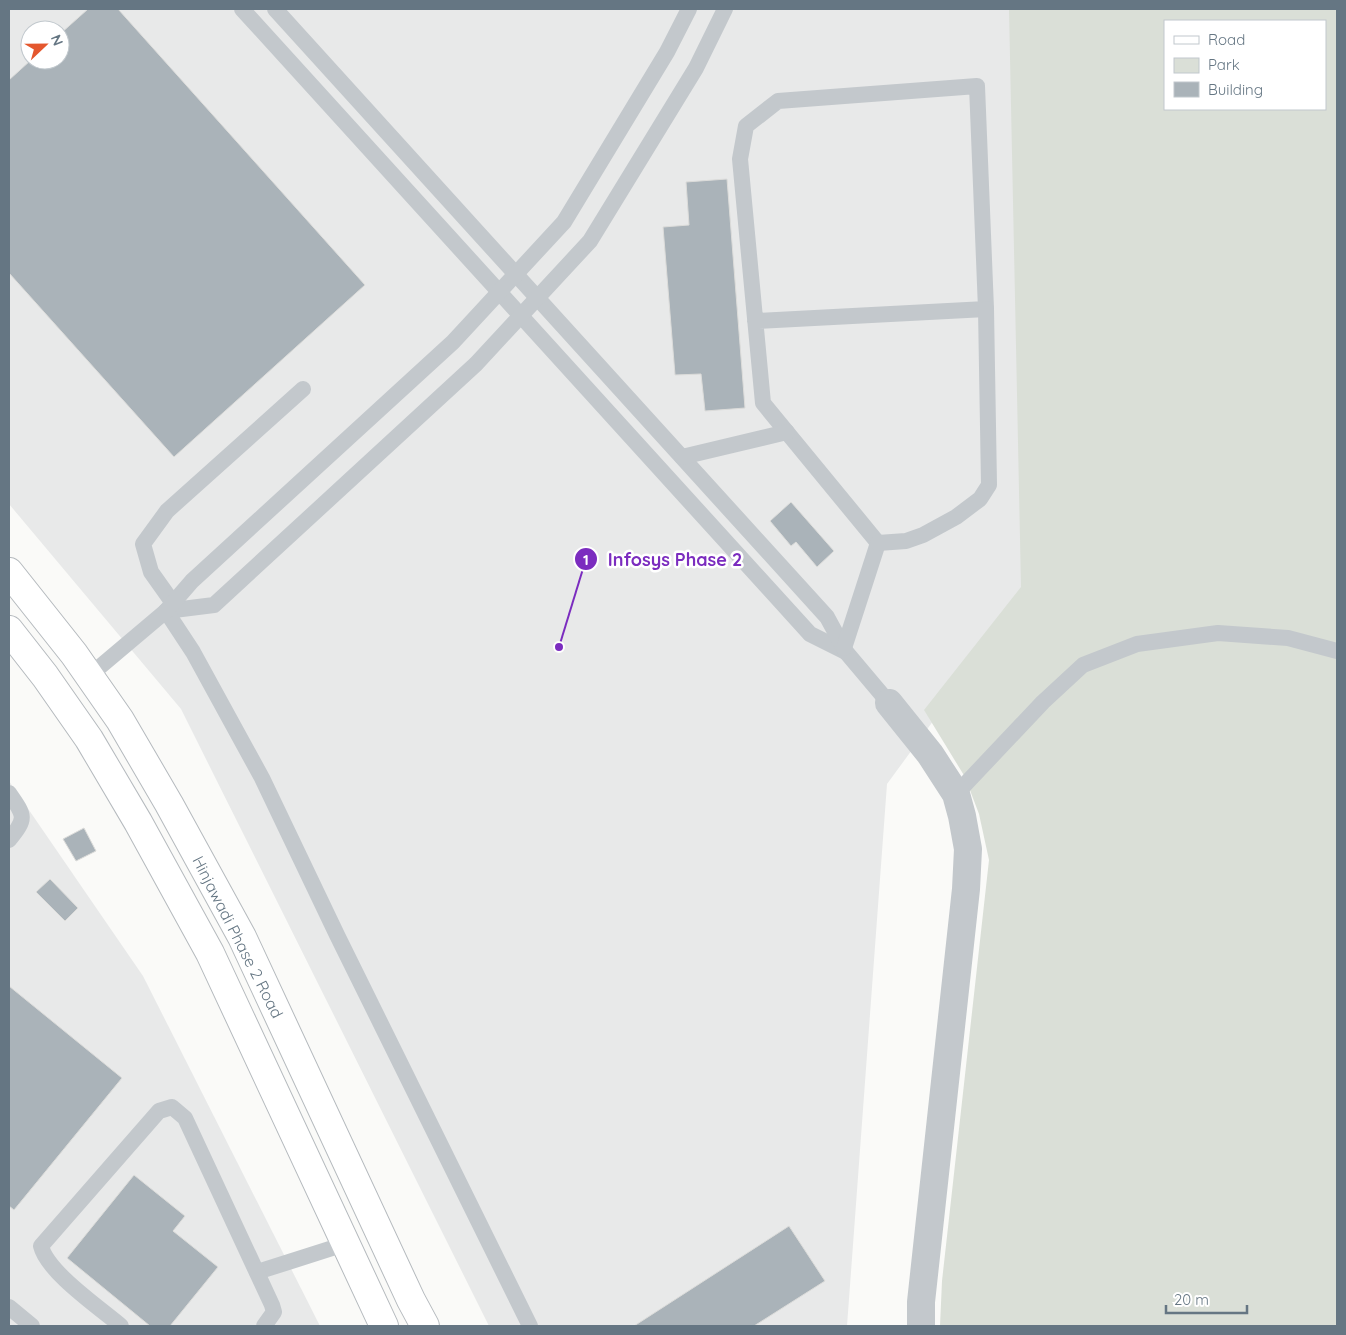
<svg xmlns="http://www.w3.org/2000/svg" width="1346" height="1335" viewBox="0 0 1346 1335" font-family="Quicksand,sans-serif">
<rect width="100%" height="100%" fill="#fafaf8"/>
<g fill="#e8e9e9" fill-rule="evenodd">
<path d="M9 9H1028L1036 586 942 709 887 784 847 1326H489L181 709 9 504ZM30 30H60V60H30Z"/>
<path d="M9 781 143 976 320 1326H9Z"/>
</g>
<path fill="#dadfd7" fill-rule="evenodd" d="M1009 9H1337V1326H940L942 1281 989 860 979 814 965 777 924 710 1021 587ZM1165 21H1325V109H1165Z"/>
<g fill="#aab3b9" stroke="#dcdcda">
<path d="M88 9H118L365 285 174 457 9 273V80L31 60H60V34Z"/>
<path d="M727 179 745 408 705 411 701 374 675 375 663 227 689 225 686 182Z"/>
<path d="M791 502 834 551 817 567 796 542 791 546 770 521Z"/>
<path d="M84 828 96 851 76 861 63 839Z"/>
<path d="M50 879 78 908 65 921 36 892Z"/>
<path d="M9 986 122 1078 14 1210 9 1206Z"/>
<path d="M134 1175 185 1216 173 1231 218 1267 170 1326H150L67 1258Z"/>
<path d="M789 1226 825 1281 754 1326H634Z"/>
</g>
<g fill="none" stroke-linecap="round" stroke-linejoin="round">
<defs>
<g id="primary">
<path d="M9 572 74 654 120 720 169 804 242 937 411 1300 425 1326"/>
<path d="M9 630 45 676 89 739 138 822 210 953 384 1326"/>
</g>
</defs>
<use href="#primary" stroke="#b5babe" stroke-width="30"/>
<g stroke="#c3c8cc" stroke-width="16">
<path d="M242 9 810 634 846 652"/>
<path d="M275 9 827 617 846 652 889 703"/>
<path d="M755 321 986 309 977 86 778 101 746 126 740 159 763 403 878 543 844 648"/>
<path d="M682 457 787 432"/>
<path d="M878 543 906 541 923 535 956 517 980 499 989 485 986 309"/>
<path d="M173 603 151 572 143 544 167 511 303 389"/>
<path d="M166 611 214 605 476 364 590 241 696 68 725 9"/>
<path d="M166 611 193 652 262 778 337 935 530 1326"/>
<path d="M89 676 166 611 192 581 453 342 564 222 667 52 689 9"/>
<path d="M9 793C25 816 27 818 9 840"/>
<path d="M956 794 1043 702 1083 665 1137 644 1218 633 1288 638 1337 651"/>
<path d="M257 1272 345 1244"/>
<path d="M9 1307 32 1326"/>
<path d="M121 1326C100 1308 47 1272 41 1246L159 1111 172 1107 185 1118 272 1305 274 1312 264 1326"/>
</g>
<path stroke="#c3c8cc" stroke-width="28" d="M889 703 930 754 956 794 962 816 968 849 966 889 921 1302V1326"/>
<use href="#primary" stroke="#fff" stroke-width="28"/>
</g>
<g text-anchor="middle" stroke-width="5" stroke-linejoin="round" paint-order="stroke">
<g font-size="16" fill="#657683" stroke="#fff">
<text transform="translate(238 937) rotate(63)" y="6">Hinjawadi Phase 2 Road</text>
</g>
</g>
<path fill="none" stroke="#7b2cbf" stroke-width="2" d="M559 647L586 559"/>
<g fill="#7b2cbf" stroke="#fff" stroke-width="2">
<circle cx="559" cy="647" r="5"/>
<circle cx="586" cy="559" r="12"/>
</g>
<g font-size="15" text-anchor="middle" font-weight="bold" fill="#fff">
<text x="586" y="565">1</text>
</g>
<g font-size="18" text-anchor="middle" font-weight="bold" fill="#7b2cbf" stroke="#fff" stroke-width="5" stroke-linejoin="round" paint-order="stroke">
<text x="675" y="566">Infosys Phase 2</text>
</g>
<rect width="1346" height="1335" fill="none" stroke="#657683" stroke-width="20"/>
<rect x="1164" y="20" width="162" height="90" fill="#ffffff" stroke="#c1c8cd"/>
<rect x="1174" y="36" width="25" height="8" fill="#ffffff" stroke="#c1c8cd"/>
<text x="1208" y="45" font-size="15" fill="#657683">Road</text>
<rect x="1174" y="58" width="25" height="15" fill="#dadfd7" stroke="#c1c8cd"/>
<text x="1208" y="70" font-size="15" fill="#657683">Park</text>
<rect x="1174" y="82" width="25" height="15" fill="#aab3b9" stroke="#c1c8cd"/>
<text x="1208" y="95" font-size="15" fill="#657683">Building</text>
<g transform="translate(45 45) rotate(68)"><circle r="24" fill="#ffffff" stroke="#c1c8cd"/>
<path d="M0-4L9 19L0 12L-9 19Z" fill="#e4572e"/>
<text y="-8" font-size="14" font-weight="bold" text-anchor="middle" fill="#657683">N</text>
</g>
<path d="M1166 1305v8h81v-8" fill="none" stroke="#657683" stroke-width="2.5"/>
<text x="1174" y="1305" font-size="15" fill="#657683" stroke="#ffffff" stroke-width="4" paint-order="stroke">20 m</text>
</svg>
